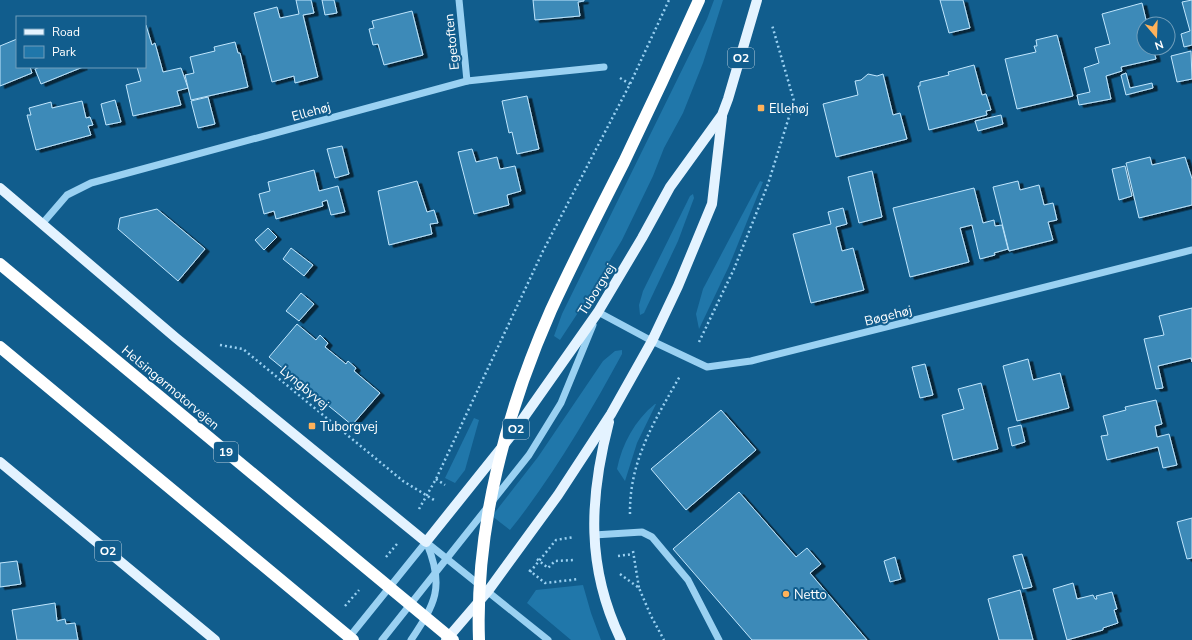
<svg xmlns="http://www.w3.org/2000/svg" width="1192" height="640" viewBox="0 0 1192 640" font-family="'Nunito Sans',sans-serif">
<defs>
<filter id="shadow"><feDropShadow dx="4.5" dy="2.5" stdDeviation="0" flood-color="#0009"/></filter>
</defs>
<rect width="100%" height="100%" fill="#115d8d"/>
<g fill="#2077aa">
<path d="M714 0H723L703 63 683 113 664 148 653 176 622 240 587 299 560 340 554 336 562 314 707 19Z"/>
<path d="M760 181 763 182 729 266 699 329 696 314 703 289Z"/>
<path d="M693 194 694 198 678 241 644 313 640 315 639 305 643 291 690 196Z"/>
<path d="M622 350V354C590 413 552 478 510 530L492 516 538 457 603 361 615 351Z"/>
<path d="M655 404H656L637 443 625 481 617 469C622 444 635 420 655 404Z"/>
<path d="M474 418 479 420 465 470 455 483 445 478Z"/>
<path d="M583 585 591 613 601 640H571L527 603 536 590Z"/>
</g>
<g fill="#3e8ab8" stroke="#c0e6fd" filter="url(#shadow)">
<path d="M296 0H311L314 13 303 15 318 77 295 83 294 76 272 82 254 13 277 7 280 18 299 14Z"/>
<path d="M322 0H334L337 13 325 15Z"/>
<path d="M533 0H584V1L578 2 580 16 535 20Z"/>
<path d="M940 0H963L970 28 949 33Z"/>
<path d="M1192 0V45L1184 47 1181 34 1190 31 1182 2Z"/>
<path d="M1142 3 1147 24H1144V48H1153L1156 59 1121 67 1122 71 1106 76 1111 99 1079 105 1077 95 1090 92 1084 68 1099 63 1095 48 1110 44 1102 14Z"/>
<path d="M412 11 423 55 384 65 378 44 373 45 369 29 374 28 372 21Z"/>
<path d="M145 25H146L152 45 155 43 163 72 181 68 188 88 177 91 181 105 133 116 126 85 141 81 137 67H145Z"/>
<path d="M1057 35 1073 96 1017 109 1005 59 1036 52 1034 46H1037L1036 40Z"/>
<path d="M17 39V67H30L32 73 0 86V46Z"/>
<path d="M235 42 238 53H240L248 87 191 100 185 75 194 73 190 57 215 51 214 47Z"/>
<path d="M1191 51 1192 79 1177 82 1171 56Z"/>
<path d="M974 65 982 95 986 94 991 110 986 111 987 115 929 130 918 86H920V82L949 75 948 72Z"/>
<path d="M40 67H83L41 84 35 69Z"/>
<path d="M1126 73 1130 88 1152 83 1153 88 1126 95 1121 75Z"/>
<path d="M868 74 877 76 883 74 893 115 900 113 907 139 836 157 823 104 858 95 855 81 861 80Z"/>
<path d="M527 96 539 149 517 154 512 132 509 133 502 101Z"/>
<path d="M208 97 215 124 198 128 191 101Z"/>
<path d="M115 100 121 122 106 125 101 104Z"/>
<path d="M82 101 86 118 90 117 93 125 88 126 91 135 36 150 27 115H31L29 108 51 102 52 108Z"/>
<path d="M1001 115 1003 124 978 131 975 121Z"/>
<path d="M342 146 349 174 335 178 327 149Z"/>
<path d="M472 149 476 162 497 157 500 169 515 166 521 191 507 195 509 205 474 214 458 152Z"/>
<path d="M1150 157 1152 165 1185 157 1192 179V205L1139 218 1126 163Z"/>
<path d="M1125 166 1132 196 1119 200 1112 169Z"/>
<path d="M314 170 319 191 338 186 345 212 331 215 327 200 322 202 323 206 276 219 274 211 264 214 259 194 270 191 268 182Z"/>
<path d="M872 171 882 217 859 223 848 177Z"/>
<path d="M417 181 427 212 434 210 438 223 430 224 432 234 389 245 378 191Z"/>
<path d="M1018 181 1020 190 1039 185 1044 205 1053 203 1057 220 1048 222 1053 240 1009 251 993 187Z"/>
<path d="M974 188 983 223 994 220 995 226 1002 225 1008 249 994 253 995 255 980 259 972 225 960 228 969 262 910 277 893 208Z"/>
<path d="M843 208 847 224 836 227 842 251 853 248 864 290 811 303 793 234 831 224 828 212Z"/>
<path d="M157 209 205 249 178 281 118 229 120 218Z"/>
<path d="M268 228 277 237 264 250 255 240Z"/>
<path d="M291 248 313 265 304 276 283 259Z"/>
<path d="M301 293 314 304 299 321 286 311Z"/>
<path d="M1192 308V362L1191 358 1158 366 1163 388 1156 389 1144 339 1164 335 1159 316Z"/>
<path d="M297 324 316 340 320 335 328 343 325 347 346 364 348 361 356 368 354 371 380 393 352 425 269 357Z"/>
<path d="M1028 359 1033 380 1060 373 1069 408 1017 421 1003 366Z"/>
<path d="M925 364 933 395 920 398 912 367Z"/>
<path d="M981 383 998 449 953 460 942 415 964 409 958 389Z"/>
<path d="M1156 400 1162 424 1155 426 1157 437 1169 434 1177 465 1163 468 1158 447 1107 460 1101 436 1108 435 1103 416 1126 410 1125 407Z"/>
<path d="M721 410 756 450 686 510 651 469Z"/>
<path d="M1021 425 1025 442 1012 446 1008 428Z"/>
<path d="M739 492 796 557 807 548 821 564 810 573 867 640H752L673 549Z"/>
<path d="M1192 518V558L1187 559 1177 522Z"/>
<path d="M1022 554 1032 587 1023 589 1013 556Z"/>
<path d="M895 557 901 579 890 582 884 561Z"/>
<path d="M17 561 21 584 0 587V563Z"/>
<path d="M1073 583 1077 599 1093 595 1095 599H1097L1096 596 1112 592 1117 609 1114 610 1118 623 1103 628V630L1067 640 1053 589Z"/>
<path d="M1020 590 1033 640H999L988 599Z"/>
<path d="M55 603 57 621 65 619 66 624 75 623 78 640H17L12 610Z"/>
</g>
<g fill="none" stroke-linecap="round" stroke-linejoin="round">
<g stroke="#9ad1f2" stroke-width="2.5" stroke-dasharray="2 3" stroke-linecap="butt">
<path d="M620 78 630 84"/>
<path d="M699 342 734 269 768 184 794 101 772 25"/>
<path d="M220 345 243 349 403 481 434 500"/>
<path d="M436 479 445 485"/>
<path d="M419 509 436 479 543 251 630 84 669 0"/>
<path d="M630 514C629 461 655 420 680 376"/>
<path d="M633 551 639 588"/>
<path d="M618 556 633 554"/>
<path d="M386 557 397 544"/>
<path d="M537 559 548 568 555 561 575 560"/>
<path d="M529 570 545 583 579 579"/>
<path d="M530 572 556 540 574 537"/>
<path d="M620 574 639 588 651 616 664 640"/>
<path d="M345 606 359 590"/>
</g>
<g stroke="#9ad1f2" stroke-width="7">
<path d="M459 0 467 81"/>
<path d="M42 224 67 195 91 183 467 81 604 67"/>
<path d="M596 315 598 312 652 341 707 367 751 361 1192 250"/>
<path d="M594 535 642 532 652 537 688 580 719 640"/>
<path d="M426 542 548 640"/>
<path d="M347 640 426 542"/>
<path d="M382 640 529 455 561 403 593 325"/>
<path d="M411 640C435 604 445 587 427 544"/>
</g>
<g stroke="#e4f3ff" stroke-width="10">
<path d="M0 188 176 338 426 542 510 437 598 312 642 238 670 187 722 115 728 99 757 0"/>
<path d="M609 422C589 499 586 567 621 640"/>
<path d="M0 462 215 640"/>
<path d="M446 640 488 591 558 495 611 414 652 341 678 286 712 204 722 117"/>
</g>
<g stroke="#fff" stroke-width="12">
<path d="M0 264 453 640"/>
<path d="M0 347 353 640"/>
<path d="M479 640C475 528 506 412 551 310 574 260 599 211 624 162 650 108 675 54 699 0"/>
</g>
</g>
<g fill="#ffb25a" stroke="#115d8d" stroke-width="1.5">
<rect x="757" y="104" width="8" height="8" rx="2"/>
<rect x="308" y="422" width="8" height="8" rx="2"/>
<circle cx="786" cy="594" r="4"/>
</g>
<g text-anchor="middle" stroke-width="4" stroke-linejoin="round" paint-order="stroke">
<g fill="#115d8d" stroke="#b8cedd" stroke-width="1">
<rect x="728" y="48" width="26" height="20" rx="3"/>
<rect x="503" y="419" width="26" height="20" rx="3"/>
<rect x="214" y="442" width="24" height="20" rx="3"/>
<rect x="95" y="541" width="26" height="20" rx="3"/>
</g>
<g font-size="12" font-weight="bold" fill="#fff">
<text x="741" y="62">O2</text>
<text x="516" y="433">O2</text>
<text x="226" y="456">19</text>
<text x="108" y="555">O2</text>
</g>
<g font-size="13" fill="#fff" stroke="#115d8d">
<text transform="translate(451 42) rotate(-96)" y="5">Egetoften</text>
<text transform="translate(311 111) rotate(-15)" y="5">Ellehøj</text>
<text transform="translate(596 289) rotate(-58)" y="5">Tuborgvej</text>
<text transform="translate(888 315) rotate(-14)" y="5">Bøgehøj</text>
<text transform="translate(171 387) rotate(40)" y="5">Helsingørmotorvejen</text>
<text transform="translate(305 387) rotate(40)" y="5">Lyngbyvej</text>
</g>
<g font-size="13" fill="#fff" stroke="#115d8d" text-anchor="start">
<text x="769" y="113">Ellehøj</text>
<text x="320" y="431">Tuborgvej</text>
<text x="794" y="599">Netto</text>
</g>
</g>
<rect x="16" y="16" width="130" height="52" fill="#115d8d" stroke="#709ebb"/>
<rect x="24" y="29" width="20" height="6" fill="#e4f3ff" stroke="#709ebb"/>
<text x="52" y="36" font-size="12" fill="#ffffff">Road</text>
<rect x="24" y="46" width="20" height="12" fill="#2077aa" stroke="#709ebb"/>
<text x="52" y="56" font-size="12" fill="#ffffff">Park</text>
<g transform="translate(1156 36) rotate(161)"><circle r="19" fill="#115d8d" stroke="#709ebb"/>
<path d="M0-3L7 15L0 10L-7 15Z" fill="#ffb25a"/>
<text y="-6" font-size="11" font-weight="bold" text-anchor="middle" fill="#ffffff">N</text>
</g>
</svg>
